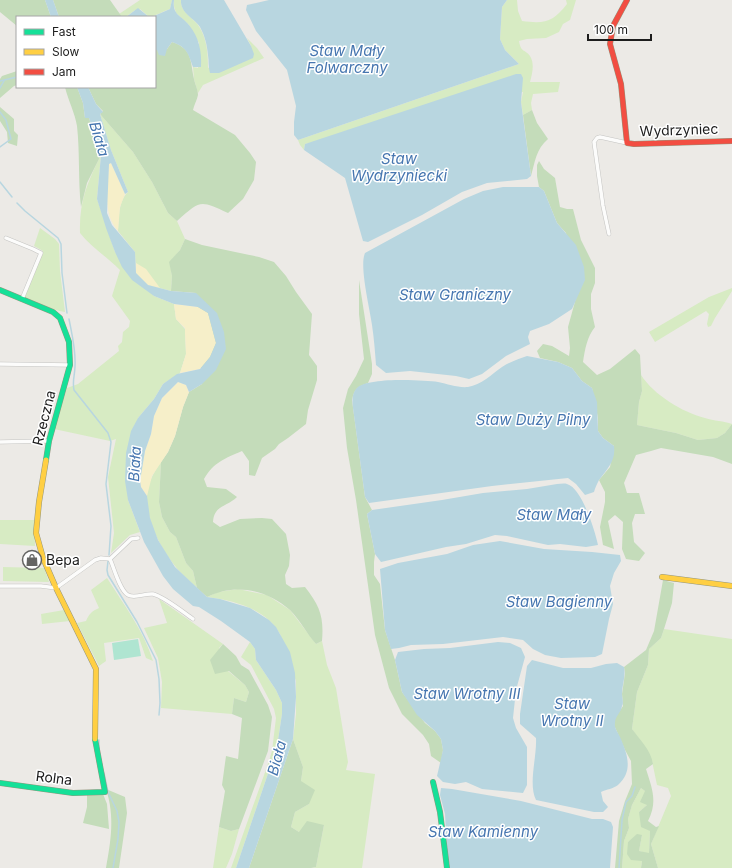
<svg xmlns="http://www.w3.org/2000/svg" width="732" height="868" viewBox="0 0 732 868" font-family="Inter,sans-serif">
<rect width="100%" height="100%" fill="#eceae6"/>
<g fill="#d7ebc3">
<path d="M140 0H172L170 9C163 11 156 16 149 17L140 9C131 10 130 17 122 17L119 14Z"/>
<path d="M174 0H181C180 13 195 18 200 28 207 40 208 54 208 68L251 46 247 38 257 48 264 58 203 85 198 93 194 79 193 67 198 68 199 43 189 25 176 13 174 6Z"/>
<path d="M507 0H517L518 11 522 21C545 24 553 22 567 4L566 0H576L570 20 563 24 559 32 546 38 527 39 519 41C521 53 525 49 530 56 535 64 532 74 530 82H560L558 92 533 94 531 103 532 110 523 115 521 102 523 92 305 144 304 150 300 145 298 140 519 64 505 50 500 39 502 7Z"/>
<path d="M100 114 133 152 152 182 168 213 177 221 185 239 180 250 170 262 172 276 171 291 148 285 136 273 135 252 118 231C119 219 118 201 128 192L111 150Z"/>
<path d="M101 155 97 199 115 252 154 296 174 304 176 319 185 329 186 354 180 373 163 384 154 399 138 418 128 500 140 532 130 535 111 553 114 533 108 477 116 439 110 441 54 429 67 388 78 384 119 351 118 346 122 342 123 332 129 327 130 321 112 296 120 270C107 257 91 247 80 233 79 202 87 183 101 155Z"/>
<path d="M40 228 55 239 59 244 60 271 65 312C50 310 39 302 24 298L43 251 34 246Z"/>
<path d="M732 288V291L715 318 711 326 708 327 707 324 709 314 706 311 655 342 649 332 709 297Z"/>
<path d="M641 375C654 395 682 412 705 418 714 421 724 421 732 424L725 433 717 438 698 440 676 433 637 425 639 402 642 391Z"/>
<path d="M161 462 159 502 162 517 170 532 176 537 186 563 193 571 197 588C190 581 181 574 175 566 160 547 146 521 147 496 147 484 154 472 161 462Z"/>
<path d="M0 520H34L35 546 0 544Z"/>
<path d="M3 567 44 568 49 582 3 581Z"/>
<path d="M107 578C124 605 144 631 153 661L146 658 139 638 104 643 106 661 99 666 77 623 86 621C89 614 92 611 99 608L91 590Z"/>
<path d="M238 589 267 595 290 610 316 644 322 641 327 665 336 688 348 762 346 770 375 774 362 868H311L316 867 324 825 299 832 291 827 295 812 309 804 301 781 303 767 293 739 296 714V681L280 634C265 608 235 601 207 597L218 592Z"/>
<path d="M159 599 223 644 219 648 228 671 245 685 249 692 246 702 234 698 232 714 161 708 162 682 158 658 144 628 167 623Z"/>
<path d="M64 610 70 621 42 624 41 614Z"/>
<path d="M664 629 732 639V868H658L651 844 671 796 668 788 657 785 652 761 632 729 637 692 648 665 649 649 661 638Z"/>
<path d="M250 642 255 649 256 660 276 690 282 703V714L277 747 236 868H231L269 761 272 751 276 718 274 709 251 665 241 657Z"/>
<path d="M641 788 645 791 647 805 639 812 650 831 649 854 639 851 642 835 628 842 642 861 641 868H622L624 841 629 828 628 819 632 805Z"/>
<path d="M219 827 231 831 239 829 232 854 226 868H213Z"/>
</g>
<g fill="#c4dcba">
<path d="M0 0H45L51 17H17V26L0 12Z"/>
<path d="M53 0H110L122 17H59Z"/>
<path d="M172 42C193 49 190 61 194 79 195 84 198 90 198 95 197 100 194 105 193 110L235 135 250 153 256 162 254 180 243 199 228 213C199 200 201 200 177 221L168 213 152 182 133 152 100 114 103 111 96 104 88 87H155V50L167 49Z"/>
<path d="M17 71V85L14 86 0 98V79L2 76Z"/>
<path d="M65 87H77L83 103 85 118H89L101 155 87 183 81 207C78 180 80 153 77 126 75 113 68 100 65 87Z"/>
<path d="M0 107 14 119V131L18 135 17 146 8 143 7 132 0 121Z"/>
<path d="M532 110 537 123 548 139C536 149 535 162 531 176L523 115Z"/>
<path d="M539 161 544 169 555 178 560 207 567 209H573L581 240 595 268V283L591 294V309L595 327C587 337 585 349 583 362L597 375 610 369 635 349 640 355 642 391 639 402 637 425 676 433 698 440 717 438 725 433 732 424V464L713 457 661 448 651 451 636 455 624 483 627 493H639L645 514H635L632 523 634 542 645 553 639 561 626 559 622 549 623 522 615 515 608 521 614 549 603 545 600 527 605 502V492L599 480 610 467 614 446 603 438 598 431V418L592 388 582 381 572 368 558 362 540 358 537 351 543 344 552 346 569 356 570 348 568 327 576 298 566 233 557 223 544 191 539 187 537 176V165Z"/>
<path d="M185 239 202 245 259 257 274 262 286 276 296 292 312 314 309 355 317 366V380L308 410 306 424 288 438 279 444 275 449 262 458 255 476 249 475V461L242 451C224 459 214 462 204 479L207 487 226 489 237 497C227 507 214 505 213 522L220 527 240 519 262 518 272 519 286 534 290 555 289 566 285 575 286 584 292 588 305 587C320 606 324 617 322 641L316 644C307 634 300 620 290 610 266 589 235 583 207 597L197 588 193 571 186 563 176 537 170 532 162 517 159 502 161 462 168 452 175 436 183 407 189 392 202 384 196 293 171 291 172 276 169 262 180 250Z"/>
<path d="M359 280 372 364V374L368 383C357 387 355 388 352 400L365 497 372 510 367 514 375 554 374 562V575L380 584 385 630 395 660 402 692 425 723 435 731 441 739 443 750 441 763 431 756 429 744 423 735 402 714 389 688 375 635 356 500 347 448 343 408 348 389 356 376 364 359 359 314Z"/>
<path d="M663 580 674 583 672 603 664 629 661 638 649 649 648 665 637 692 632 729C640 740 651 750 653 764L646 769C652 788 658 802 648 821L656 827 659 826 651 844 658 868H641L642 861 631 860 627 854 628 842 637 834 642 835 639 851 649 853 650 831 641 827 639 812 647 805 640 802 645 791 641 788 632 805 628 819 629 828 624 841 622 868H615L619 821 625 801 632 784 631 761 625 750 614 725 615 718 623 706 622 694 625 673 624 667 646 650 654 631Z"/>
<path d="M223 644 236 656 241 665 249 670 268 705 272 717 268 751 239 829 231 831 219 827 225 791 222 785 226 756 238 759 242 718 232 714 234 698 246 702 249 692 245 685 229 671 215 674 210 660Z"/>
<path d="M293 739 303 767 301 781 315 790 309 804 295 812 291 827 299 832 307 821 324 825 316 867 311 868H249Z"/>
<path d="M106 789 125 797 127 813 119 868H106C111 840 115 817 106 789Z"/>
<path d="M103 794 107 804 109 829 83 823 87 807V795Z"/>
</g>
<g fill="#f6efc9">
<path d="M111 163 125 194 120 207 118 231C102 213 108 186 109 164Z"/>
<path d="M136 263 146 269 160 288 148 285 136 273Z"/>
<path d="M174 304 198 307 208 313 216 343 210 357 200 369 180 373 186 354 185 333V328L176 319Z"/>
<path d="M178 382 186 385 189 392 183 407 175 436 168 452 152 476 147 496 141 487 140 481 145 451 151 434 154 416 162 398Z"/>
</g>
<path fill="#afe5d1" d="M138 639 141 656 114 660 112 643Z"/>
<g fill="#b8d6e0">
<path d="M45 0H53L59 17H51Z"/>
<path d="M172 0H174C172 15 181 15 189 25 199 37 202 52 201 67H193C188 53 187 47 172 42L167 49 165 56 159 55 157 50H155V17H126L138 8 149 17 154 16 170 9Z"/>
<path d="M181 0H224L251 46 254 54 253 58 219 73H210C208 67 209 61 208 55 207 45 205 36 200 27 194 18 180 13 181 0Z"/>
<path d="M269 0H507L502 7 500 39 505 50 519 64 298 140 294 135V122L296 106 287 70 256 31 246 10 247 5Z"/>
<path d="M516 74H521L523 78 521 102 531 176 527 179 487 183 462 192 422 215 368 242 363 241 345 178 304 150 305 144Z"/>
<path d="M77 87H88L96 104 103 112 100 114 111 150 128 192 125 194 111 163 109 164 107 213 112 225 135 252 136 273 148 285 171 291 196 293 217 313 224 332 226 349 216 370 202 384 189 392 186 385 178 382 162 398 154 416 151 434 145 451 140 481 141 487 147 496 150 518 158 540 175 567 207 597 220 599 250 608 269 620 276 627 290 652 295 673 296 697 293 739 249 868H236L277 747 282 714V703L276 690 256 660 255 649 250 642 221 621 199 607 193 606 173 589 163 576 144 542 128 500 125 481 126 453 131 431 138 418 154 399 163 384 177 374 200 369 210 357 216 343 208 313 198 307 174 304 154 296 132 280 122 267 115 252 106 228 97 199 101 155 89 118H85L83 103Z"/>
<path d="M503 187H539L544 191 557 223 576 245 584 267 585 280 572 309 549 324 530 331 528 337 530 344 506 356 482 374 469 379 456 376 410 371 386 373 376 365C375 352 374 338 372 325 370 309 359 266 365 253L464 199 483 191Z"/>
<path d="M527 356 558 362 572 368 582 381 592 388 597 402 598 431 603 438 614 446C616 461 607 469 599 480 597 484 595 488 594 492L585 495 576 484 568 478 492 486 369 503 365 497 353 408C352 401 352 393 357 388 368 377 423 380 438 382 448 384 458 388 468 387 481 385 492 374 502 367 510 362 518 359 527 356Z"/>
<path d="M557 484C560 484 564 483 567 484 582 488 595 531 598 545L586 547 560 544 548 545 507 536 495 535 466 544 446 547 381 562 375 554 367 514 372 510 442 500 483 493 527 489Z"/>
<path d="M500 541 544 549 592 552 620 555 621 561 614 573 610 586 613 604 609 619 602 654 595 657 561 658 545 655 533 649 523 640 503 637 443 644 411 645 399 648 391 649 385 630 380 569 398 563 447 554 473 545Z"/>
<path d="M498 642 510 643 521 648 525 657 516 690 513 718 516 728 527 747V785L523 793 482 789 466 782 455 784 443 782 437 776 443 750 441 739 435 731 417 715 402 692 395 660 398 652 424 649 450 648Z"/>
<path d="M532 660 563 668H591L606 664 617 663 624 667C626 676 622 685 622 694 622 698 624 703 622 706 621 713 615 716 615 723 614 728 618 733 620 737 627 753 634 771 618 785 613 789 607 789 601 792L603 801 608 807 603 812H594L536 800C528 784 537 757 536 738L520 724V714L527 666Z"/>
<path d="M441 788 452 789 521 801 592 819H603L611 822 613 827 610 868H450L447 850 445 814 440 795Z"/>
</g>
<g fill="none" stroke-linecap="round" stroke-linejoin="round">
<g stroke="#b8d6e0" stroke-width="1.5">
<path d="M0 81 17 77"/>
<path d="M0 88 4 81"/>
<path d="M0 112 6 120 11 139 0 147"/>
<path d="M0 182 12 197"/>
<path d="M17 203 25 211 58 238 61 244 62 273 67 313"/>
<path d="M69 319C72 335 76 350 75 366 75 375 72 381 74 390L108 433 111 442 106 484 111 526 109 555"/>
<path d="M108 561 107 570 108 575 137 622 156 660 159 679 160 703 159 715"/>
<path d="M99 740V750"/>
<path d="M104 773 108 792 117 811 119 822 118 839 113 868"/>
<path d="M619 868 622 820 626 802 632 796 635 787"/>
</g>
<defs>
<g id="street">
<path d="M609 234 603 206 594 142 597 138 600 137 627 143"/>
<path d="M6 238 33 249 41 253 22 299"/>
<path d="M0 364 70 365"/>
<path d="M0 442 49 441"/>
<path d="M110 559C114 568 120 591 128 595 135 599 145 593 153 594 163 596 183 612 193 619"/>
<path d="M0 586H41L56 588 95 560 101 558 110 559 131 539 138 538"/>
</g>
<g id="fast">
<path d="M0 290 53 312 60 318 69 342 70 365 49 441 46 460"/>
<path d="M433 782 440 812 447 868"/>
<path d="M0 783 73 793 105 792 95 739"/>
</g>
<g id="slow">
<path d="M46 460 39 502 36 533 43 558 56 588 96 669 95 739"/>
<path d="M662 577 732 586"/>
</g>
<path id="jam" d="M627 0 613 26 610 44 621 84 627 143 634 144 732 141"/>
</defs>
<use href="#street" stroke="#c4c4c2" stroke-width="4.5"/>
<use href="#fast" stroke="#93967e" stroke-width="6"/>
<use href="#slow" stroke="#93967e" stroke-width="6"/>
<use href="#jam" stroke="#93967e" stroke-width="6"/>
<use href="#street" stroke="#fcfcfb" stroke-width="3.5"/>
<use href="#fast" stroke="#16e098" stroke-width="5"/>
<use href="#slow" stroke="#ffcf43" stroke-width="5"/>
<use href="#jam" stroke="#f24e42" stroke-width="5"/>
</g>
<defs>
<symbol id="shop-ring" viewBox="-11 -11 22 22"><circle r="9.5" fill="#fff" stroke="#656563" stroke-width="1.5"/><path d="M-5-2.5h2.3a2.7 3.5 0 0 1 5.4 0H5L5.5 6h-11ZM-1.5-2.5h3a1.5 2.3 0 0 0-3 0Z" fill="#656563"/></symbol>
</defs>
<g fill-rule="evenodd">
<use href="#shop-ring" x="21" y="549" width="22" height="22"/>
</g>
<g text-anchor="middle" stroke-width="3" stroke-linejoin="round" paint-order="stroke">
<g font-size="14" fill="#1d1d1d" stroke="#fff">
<text transform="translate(679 130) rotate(-2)" y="5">Wydrzyniec</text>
<text transform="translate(44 418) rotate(-76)" y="5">Rzeczna</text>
<text transform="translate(54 778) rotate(7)" y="5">Rolna</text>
</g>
<g font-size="14" fill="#1d1d1d" stroke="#fff" text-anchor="start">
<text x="46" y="565">Bepa</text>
</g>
<g font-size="15" font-style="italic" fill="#4676b0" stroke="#fff">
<text x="347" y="56">Staw Mały<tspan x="347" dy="17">Folwarczny</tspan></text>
<text transform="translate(99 139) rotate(73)" y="5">Biała</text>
<text x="399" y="164">Staw<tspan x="399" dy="17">Wydrzyniecki</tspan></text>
<text x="455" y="300">Staw Graniczny</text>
<text x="533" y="425">Staw Duży Pilny</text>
<text transform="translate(135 464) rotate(-87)" y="5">Biała</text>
<text x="554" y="520">Staw Mały</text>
<text x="559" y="607">Staw Bagienny</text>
<text x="467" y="699">Staw Wrotny III</text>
<text x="572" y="709">Staw<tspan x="572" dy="17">Wrotny II</tspan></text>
<text transform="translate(277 758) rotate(-75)" y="5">Biała</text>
<text x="483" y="837">Staw Kamienny</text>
</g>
</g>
<rect x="16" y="16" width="140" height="72" fill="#ffffff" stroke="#a5a5a5"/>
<rect x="24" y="29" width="20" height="6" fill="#16e098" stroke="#a5a5a5"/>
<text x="52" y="36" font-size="12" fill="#1d1d1d">Fast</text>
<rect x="24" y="49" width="20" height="6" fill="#ffcf43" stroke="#a5a5a5"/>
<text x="52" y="56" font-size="12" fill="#1d1d1d">Slow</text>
<rect x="24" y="69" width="20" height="6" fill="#f24e42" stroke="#a5a5a5"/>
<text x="52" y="76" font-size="12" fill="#1d1d1d">Jam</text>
<path d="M588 34v6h63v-6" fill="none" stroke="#1d1d1d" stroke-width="2"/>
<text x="594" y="34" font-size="12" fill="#1d1d1d" stroke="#ffffff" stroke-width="3" paint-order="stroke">100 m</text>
</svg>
